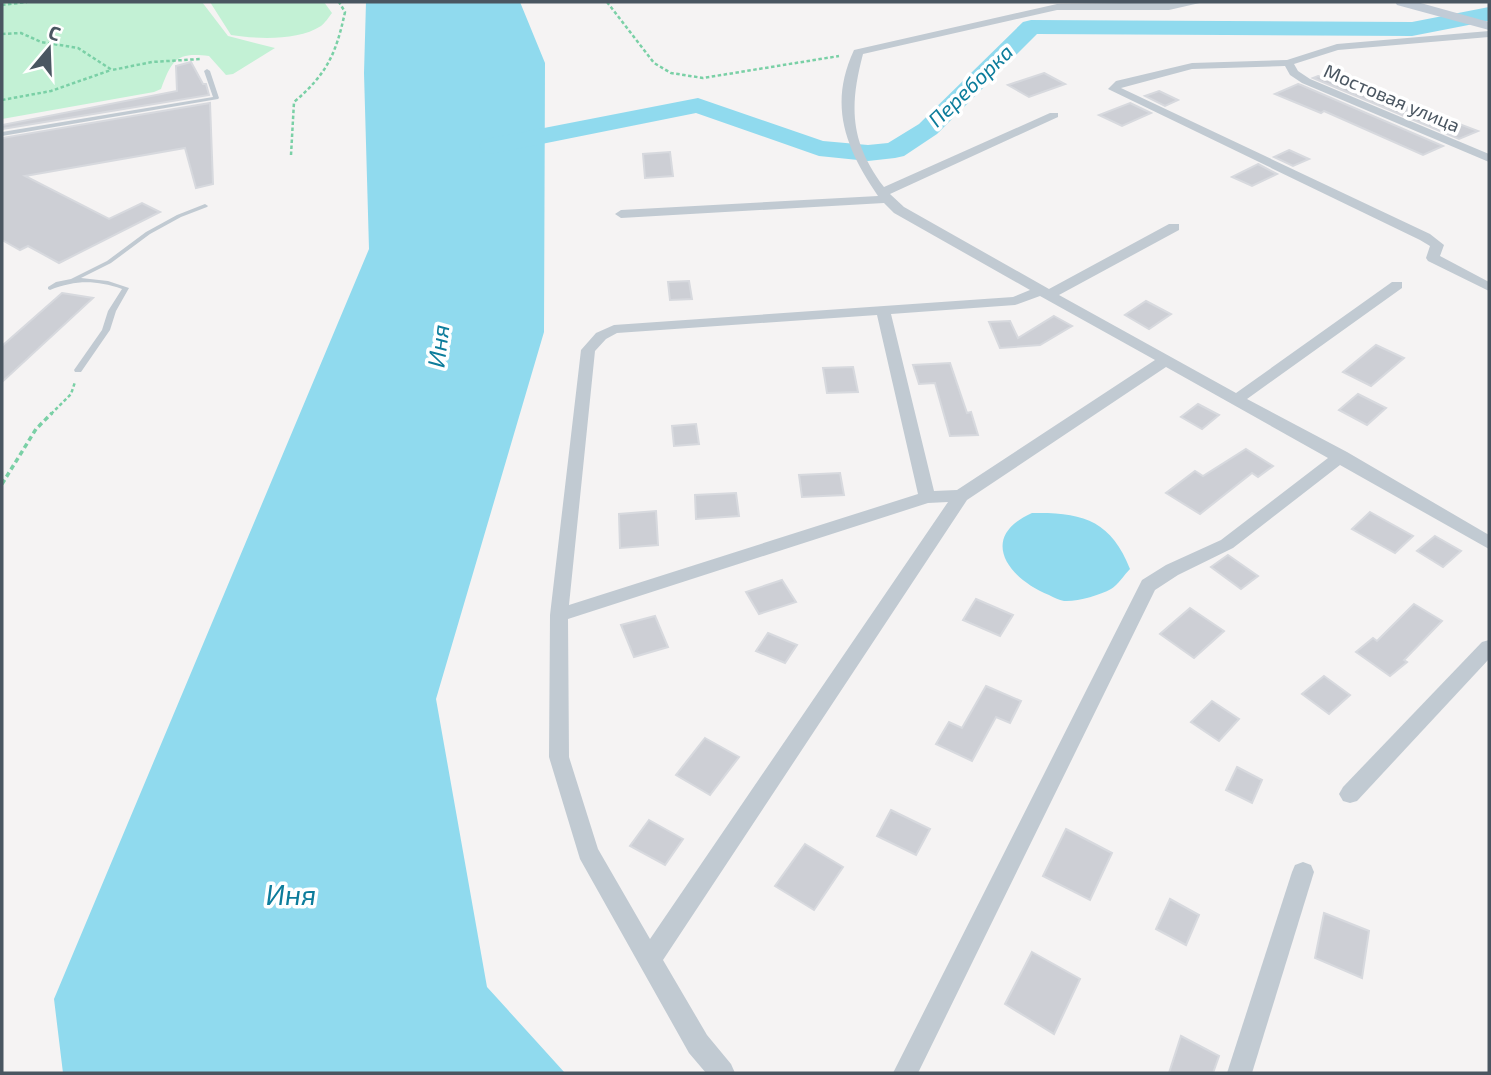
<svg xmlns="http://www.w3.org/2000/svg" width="1491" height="1075" viewBox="0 0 1491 1075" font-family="'Exo 2',sans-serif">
<rect width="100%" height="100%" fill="#f5f3f3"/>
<g fill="#c3f1d5">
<path d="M2 2H202L228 36 275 48 233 74 226 75 209 56C176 52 172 60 161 89L154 92 2 119Z"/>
<path d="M210 2H324L332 13C329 17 325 23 321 26 298 41 257 39 231 35Z"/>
</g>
<g fill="#90daee">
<path d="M366 2H520L545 63 544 332 436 699 487 987 565 1073H63L54 999 369 249 364 73Z"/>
<path d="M1032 513C1082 512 1111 520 1130 569 1124 575 1118 585 1111 589 1100 595 1077 602 1064 601 1059 600 1053 597 1049 595 1007 578 978 537 1032 513Z"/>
</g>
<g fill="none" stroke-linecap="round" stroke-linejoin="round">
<path fill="#90daee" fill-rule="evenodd" d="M1489 7V21L1412 36 1037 34 937 134 904 156 895 158 868 161 819 156 696 113 492 154 483 152 479 146 483 140 492 138 698 98 823 141 868 145 888 143 919 124 1023 22 1031 20 1412 22Z"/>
</g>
<g fill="#cdcfd5" stroke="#d7d9de" stroke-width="2">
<path d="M191 62 203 84H206L209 95 2 129V125L177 91 176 66Z"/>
<path d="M1044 73 1065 84 1029 97 1008 85Z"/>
<path d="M1318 76 1393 106 1401 102 1478 131 1459 139 1313 78Z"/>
<path d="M1298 84 1301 85 1443 146 1423 155 1324 111 1321 113 1275 94Z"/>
<path d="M1159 91 1178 100 1165 106 1145 96Z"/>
<path d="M210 103 213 184 196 188 185 148 25 176 109 219 142 203 160 212 59 263 28 246 20 250 2 240V138Z"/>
<path d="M1130 103 1151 113 1122 126 1099 115Z"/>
<path d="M1289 150 1309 159 1293 166 1274 157Z"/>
<path d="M670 152 673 176 645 178 643 154Z"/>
<path d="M1258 164 1277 174 1252 186 1232 177Z"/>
<path d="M689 281 692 299 670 300 668 282Z"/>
<path d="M62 293 93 298 2 382V346Z"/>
<path d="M1146 301 1171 314 1149 329 1125 315Z"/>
<path d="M1054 316 1072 326 1040 345 1000 348 989 322 1010 321 1018 338Z"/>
<path d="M1376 345 1404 358 1371 386 1343 372Z"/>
<path d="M950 363 967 413 971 412 978 435 950 436 935 383 919 384 913 365Z"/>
<path d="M853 367 858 392 827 393 823 368Z"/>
<path d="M1358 394 1386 408 1367 425 1339 410Z"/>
<path d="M1198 404 1219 415 1202 429 1181 417Z"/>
<path d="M696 424 699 444 674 446 672 426Z"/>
<path d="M1246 449 1273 466 1258 477 1252 473 1200 514 1166 493 1195 471 1203 476Z"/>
<path d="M840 473 844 495 802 497 799 475Z"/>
<path d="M736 493 739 516 696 519 695 495Z"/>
<path d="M656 511 658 545 620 548 619 514Z"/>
<path d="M1370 512 1413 536 1395 553 1352 529Z"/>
<path d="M1435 536 1461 551 1443 567 1417 551Z"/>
<path d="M1228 555 1258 576 1241 589 1211 567Z"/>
<path d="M782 580 796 602 759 614 746 592Z"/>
<path d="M976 599 1013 615 1000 636 963 620Z"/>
<path d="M1414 604 1442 621 1404 660 1407 662 1390 676 1356 652 1373 638 1377 641Z"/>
<path d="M1190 608 1224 631 1194 658 1160 634Z"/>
<path d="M655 616 668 647 634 657 621 625Z"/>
<path d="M768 633 797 645 785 663 756 651Z"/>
<path d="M1324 676 1350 695 1329 714 1302 694Z"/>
<path d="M986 686 1021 701 1010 723 996 717 972 761 936 744 949 722 962 728Z"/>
<path d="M1212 701 1239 719 1219 741 1191 722Z"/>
<path d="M705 738 739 757 710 795 676 775Z"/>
<path d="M1237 767 1262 780 1252 803 1226 790Z"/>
<path d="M891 810 930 829 916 855 877 836Z"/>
<path d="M649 820 683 839 665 865 630 846Z"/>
<path d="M1066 829 1112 853 1090 900 1043 876Z"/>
<path d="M805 844 843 867 814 910 775 886Z"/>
<path d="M1170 899 1199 915 1186 945 1156 929Z"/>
<path d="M1324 913 1369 931 1362 978 1315 958Z"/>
<path d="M1032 952 1080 979 1054 1034 1005 1004Z"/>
<path d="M1181 1036 1219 1056 1213 1073H1169Z"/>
</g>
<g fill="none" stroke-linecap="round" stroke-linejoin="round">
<g stroke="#7ad0a6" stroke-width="2.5" stroke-dasharray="3.5 2.5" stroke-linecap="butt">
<path d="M607 2 654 63 671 73 703 78 839 56"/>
<path d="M2 5 27 2"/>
<path d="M2 34 21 33 41 42 78 48 112 70 152 62 200 59"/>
<path d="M2 100 51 91 111 70"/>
<path d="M291 155 294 102C327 74 336 54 345 12L339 2"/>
<path d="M51 414 71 394 75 382"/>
</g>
<path stroke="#7ad0a6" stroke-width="3.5" stroke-dasharray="5 3.5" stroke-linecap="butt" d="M2 484 36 429 52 413"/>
<g fill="#c1cad2" fill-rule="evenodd">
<path d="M207 69 210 71 219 98 218 99 2 136V132L213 97 204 71Z"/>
<path d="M205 204 208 206 207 207 181 217 150 234 111 263 81 278 108 281 129 288 116 311 110 330 81 372H75L74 370 102 330 108 311 122 289C95 280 76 280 50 290L48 289V287L56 282 71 279 107 261 146 232 177 215Z"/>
</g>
<g fill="#c1cad2" fill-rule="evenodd">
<path d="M1183 2H1204L1169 10H1057L863 54C849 107 850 142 884 187L1050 113H1058V117L890 194 904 207 1049 289 1169 224H1179V230L1059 295 1236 393 1392 282H1402V288L1247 399 1347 452 1489 535V549L1340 465 1233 548 1178 575 1155 590 918 1073H893L1142 580 1166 565 1221 540 1328 458 1166 367 967 500 663 960 707 1035 731 1064 735 1073H706L689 1053 580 859 549 757 550 615 581 350 596 333 614 325 1013 297 1030 290 894 213 884 203 621 218 615 214 621 210 878 196C846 149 828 106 854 50L1057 4ZM1040 296 1155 360 957 490 934 491 891 314 1015 305ZM877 315 918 494 569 605 595 351 606 339 617 333ZM948 502 650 939 598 849 569 757 568 619 928 503Z"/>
<path d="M1489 31V37L1338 50 1294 64 1298 71 1310 79 1489 154V162L1302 83 1290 75 1285 66 1192 69 1121 88 1430 234 1444 245 1440 256 1489 282V291L1428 261 1426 258 1430 246 1420 240 1108 89 1116 81 1192 63 1287 60 1337 44Z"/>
<path d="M1489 640V659L1357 801 1350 803 1343 801 1339 794 1343 787 1482 642Z"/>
<path d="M1303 862 1311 865 1314 872 1252 1073H1227L1292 872 1295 865Z"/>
</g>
<path fill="#c1cbd6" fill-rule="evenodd" d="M1395 2H1417L1489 22V30L1397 5Z"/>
</g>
<g text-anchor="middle" stroke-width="7" stroke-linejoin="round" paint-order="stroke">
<g font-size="19" fill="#4a5661" stroke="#fff">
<text transform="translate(1392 98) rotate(23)" y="7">Мостовая улица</text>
</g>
<g font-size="21" font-style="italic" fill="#0c7c9b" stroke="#fff">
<text transform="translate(971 86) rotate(-44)" y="7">Переборка</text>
</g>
<g font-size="24" font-style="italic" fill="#0c7c9b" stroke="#fff">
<text transform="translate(439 346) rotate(-83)" y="8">Иня</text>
</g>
<g font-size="28" font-style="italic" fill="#0c7c9b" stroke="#fff">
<text x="291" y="905">Иня</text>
</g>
</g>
<rect width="1491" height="1075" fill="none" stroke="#4a5661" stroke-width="7"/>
<g transform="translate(49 49) rotate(19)" stroke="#ffffff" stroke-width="5" paint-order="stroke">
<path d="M0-5L12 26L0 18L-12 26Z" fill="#4a5661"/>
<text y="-10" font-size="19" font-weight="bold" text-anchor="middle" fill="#4a5661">С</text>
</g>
</svg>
